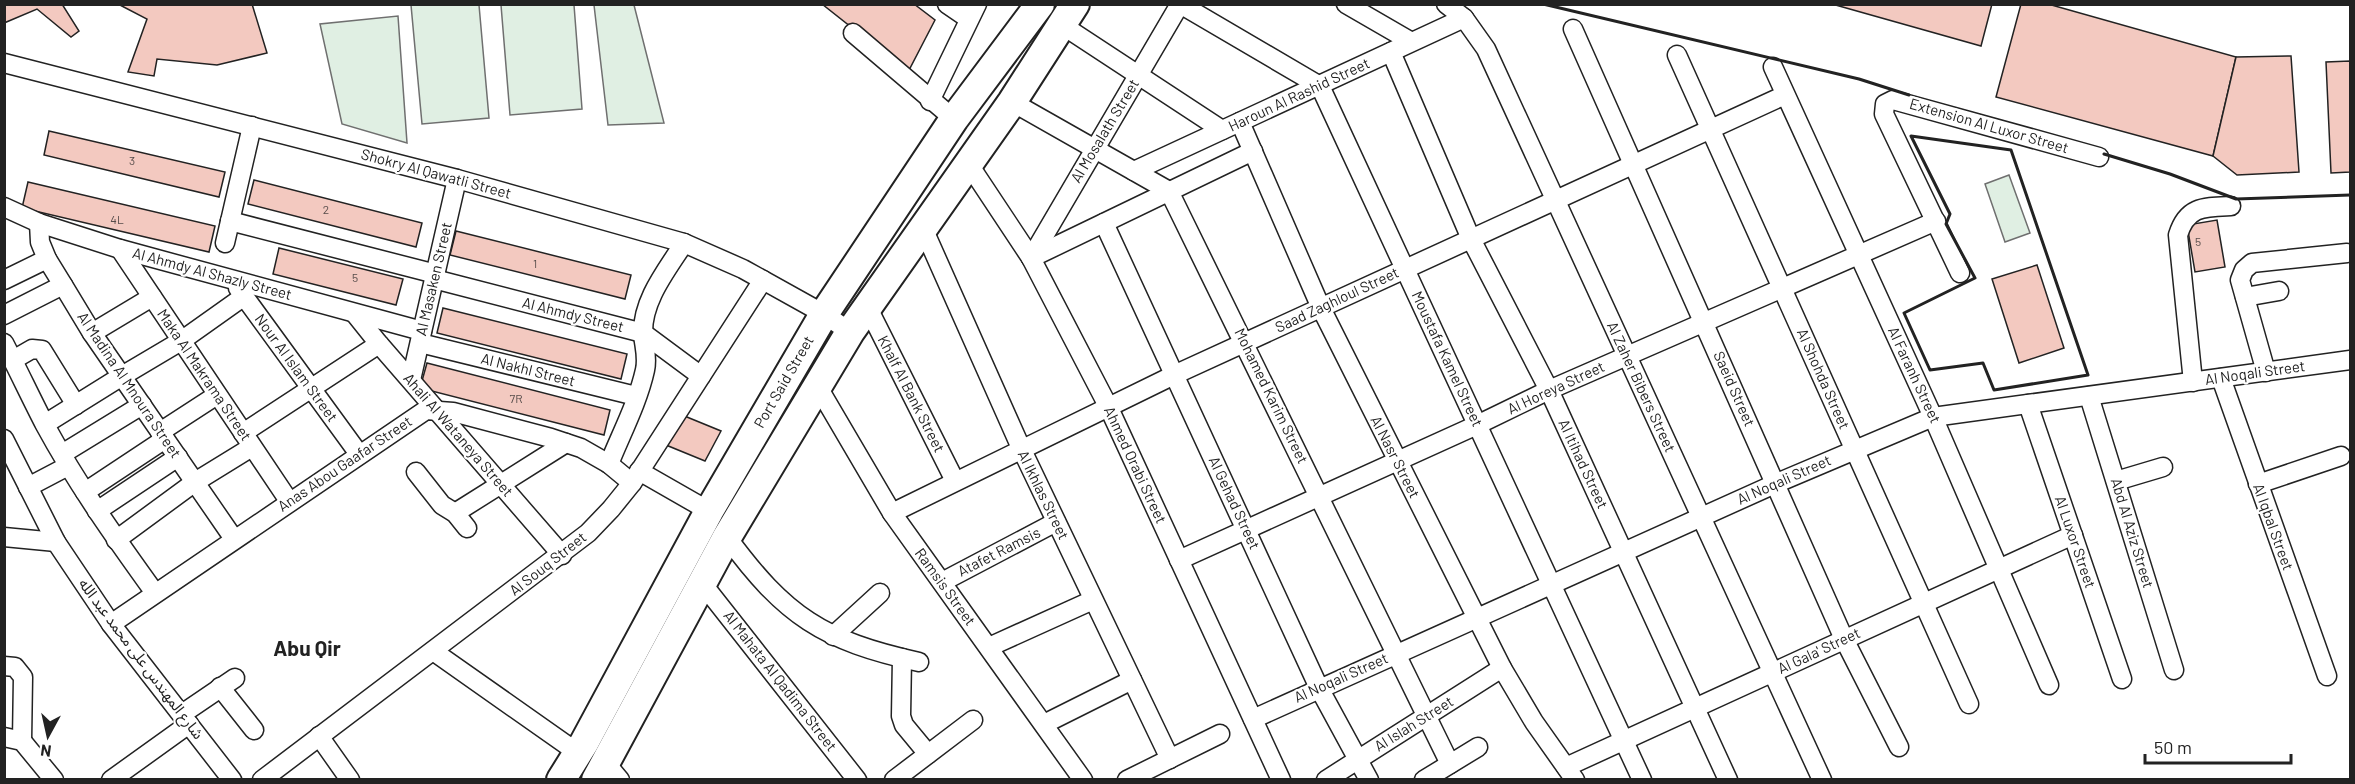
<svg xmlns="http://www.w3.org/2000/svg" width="2355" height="784" viewBox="0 0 2355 784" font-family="Barlow,'Noto Sans Arabic',sans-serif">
<rect width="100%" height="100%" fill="#fff"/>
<g fill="#e0efe3" stroke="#6f6f6f" stroke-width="1.5">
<path d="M411 5H479L489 118 422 124Z"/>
<path d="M501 5H574L582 109 510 115Z"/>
<path d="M594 5H634L664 123 608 125Z"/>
<path d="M398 16 407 143 342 124 320 24Z"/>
<path d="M2009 175 2030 233 2005 242 1985 184Z"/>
</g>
<g fill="#f3c9c0" stroke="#222" stroke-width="1.5">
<path d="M4 4H62L79 31 71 37 37 9 4 23Z"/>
<path d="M118 4H252L267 53 217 65 157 59 154 76 128 72 147 19Z"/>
<path d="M822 4H914L935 20 908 72Z"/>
<path d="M1832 4H1992L1981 46Z"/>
<path d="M2021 4H2048L2236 57 2213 156 1996 97Z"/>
<path d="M2291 56 2299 172 2237 175 2213 156 2236 57Z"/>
<path d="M2350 61V172L2331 173 2326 62Z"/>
<path d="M49 131 225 172 219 197 44 155Z"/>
<path d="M254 180 422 223 416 247 248 204Z"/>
<path d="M28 182 215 226 209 252 22 208Z"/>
<path d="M2217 220 2225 267 2195 272 2187 225Z"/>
<path d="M456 231 631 275 625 299 450 255Z"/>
<path d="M279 248 403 279 396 305 273 274Z"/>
<path d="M2037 265 2064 348 2019 363 1992 279Z"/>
<path d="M443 308 627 354 621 379 437 333Z"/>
<path d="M427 363 610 410 604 435 420 388Z"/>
<path d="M682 415 721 431 705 461 666 445Z"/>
</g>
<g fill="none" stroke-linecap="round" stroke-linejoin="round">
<defs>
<g id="street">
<path d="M947 4 969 19"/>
<path d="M1180 4 1320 86 1642 780"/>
<path d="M1346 4 1410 41"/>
<path d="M1446 4 1464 18 1486 49 1822 780"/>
<path d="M1062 25 1222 130"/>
<path d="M1573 29 1844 639 1899 747"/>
<path d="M853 33 954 119"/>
<path d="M1391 52 1471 239 1549 390 1728 780"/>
<path d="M1677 55 1969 704"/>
<path d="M4 63 457 179 684 243 743 269 824 314 850 332"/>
<path d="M1773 67 1933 417 2049 685"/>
<path d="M930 101 977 4"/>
<path d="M1012 102 1169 191 1450 764"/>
<path d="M1240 122 1321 308 1502 668 1534 722 1575 780"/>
<path d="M968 163 1031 258 1108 406 1281 780"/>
<path d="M1134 171 1464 18"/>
<path d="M4 207 39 223 120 249 422 331"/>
<path d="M230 221 436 274"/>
<path d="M39 223 40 242 47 259 63 285 92 333 234 539"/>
<path d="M1104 223 1319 688 1369 780"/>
<path d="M923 228 1021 448 1170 759"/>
<path d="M225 243 252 126"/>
<path d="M120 249 289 501"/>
<path d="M1031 258 1180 4"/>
<path d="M1031 258 1253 151"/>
<path d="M1960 273 1884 114 1885 104 1893 100 2099 157"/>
<path d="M434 279 643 333 701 376"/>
<path d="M4 280 47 259"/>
<path d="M238 288 359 454"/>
<path d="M2245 297 2279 291"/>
<path d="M867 306 955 481"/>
<path d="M355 314 379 344 562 555"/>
<path d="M4 315 63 285"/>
<path d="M92 333 152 297"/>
<path d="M4 343C18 370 31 398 45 425 77 484 116 539 155 593"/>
<path d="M420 343 636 396"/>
<path d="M13 360 32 349 42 350 76 405"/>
<path d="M2266 372 2240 280 2244 270 2252 263 2347 253"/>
<path d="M2221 378 2327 676"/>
<path d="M411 380 457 179"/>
<path d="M2193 382 2178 235C2187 206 2204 207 2231 206"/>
<path d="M818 387 892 513 1083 780"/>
<path d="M2089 396 2174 670"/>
<path d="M2028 404 2122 679"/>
<path d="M45 424 122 376 181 341 243 297"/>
<path d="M160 432 217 395"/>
<path d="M243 433 379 344"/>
<path d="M4 439 56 542 111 624 232 780"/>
<path d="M62 454 142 405"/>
<path d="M609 464C621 434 638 402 645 370 648 357 644 346 643 334 642 300 667 270 684 243"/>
<path d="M639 471 709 511"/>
<path d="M416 472 442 505 455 513 467 528"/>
<path d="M2116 481 2163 467"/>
<path d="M2258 484 2341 456"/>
<path d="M28 487 68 466"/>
<path d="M85 492 165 439"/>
<path d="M97 511 178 457"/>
<path d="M455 513 566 443"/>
<path d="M892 513 1174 375 1785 95"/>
<path d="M4 537 56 542"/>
<path d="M727 537C785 616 823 641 919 662"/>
<path d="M116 540 195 482 252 447"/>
<path d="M1179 560 1477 425 1549 390 1936 221"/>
<path d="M942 582 1056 522"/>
<path d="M702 583 857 780"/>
<path d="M111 624 426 410 453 412 551 438 581 448 609 464 632 483"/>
<path d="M833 636 880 593"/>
<path d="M989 647 1093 600"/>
<path d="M433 651 578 753"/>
<path d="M902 658 901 716 904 725 928 754"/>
<path d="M4 666 15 667 23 677 22 741"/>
<path d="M220 687 254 730"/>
<path d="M182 714 235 678"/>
<path d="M1253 719 1777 483 1933 417 2350 360"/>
<path d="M1044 724 1132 680"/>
<path d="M319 736 350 780"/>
<path d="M4 737 22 741 54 780"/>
<path d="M605 762 620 780"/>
<path d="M1566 767 2073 535"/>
<path d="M111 780 189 724"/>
<path d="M262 780 588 533 611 509 632 483 763 280"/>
<path d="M894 780 973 720"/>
<path d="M1127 780 1220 734"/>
<path d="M1326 780 1502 668"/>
<path d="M1424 780 1478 747"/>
</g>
<g id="primary">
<path d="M561 780 584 743 709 511 824 314 954 119 1040 4"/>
<path d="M596 780 727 537 850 332 1012 102 1075 4"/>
</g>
</defs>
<use href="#street" stroke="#222" stroke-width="21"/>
<use href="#primary" stroke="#222" stroke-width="32"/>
<use href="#street" stroke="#fff" stroke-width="18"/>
<use href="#primary" stroke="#fff" stroke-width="28"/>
<g stroke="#222" stroke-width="3">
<path d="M1543 4 1859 79 1909 95"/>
<path d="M1911 136 2011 150 2088 375 1994 390 1983 363 1930 370 1904 313 1975 278 1946 224 1950 214Z"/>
<path d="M2104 154 2170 174 2236 199 2350 195"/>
</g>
</g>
<g text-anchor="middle" stroke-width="4.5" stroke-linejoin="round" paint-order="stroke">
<g font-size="12" fill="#564c4a">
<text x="132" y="165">3</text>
<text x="326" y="214">2</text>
<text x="117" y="224">4L</text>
<text x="2198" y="246">5</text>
<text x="535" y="268">1</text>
<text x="355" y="282">5</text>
<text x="516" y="403">7R</text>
</g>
<g font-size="15" fill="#222" stroke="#fff">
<text transform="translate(1299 95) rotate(-25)" y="5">Haroun Al Rashid Street</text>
<text transform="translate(1989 126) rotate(16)" y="5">Extension Al Luxor Street</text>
<text transform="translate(1105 131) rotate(-59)" y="5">Al Mosalath Street</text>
<text transform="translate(436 174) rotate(15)" y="5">Shokry Al Qawatli Street</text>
<text transform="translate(212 274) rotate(15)" y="5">Al Ahmdy Al Shazly Street</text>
<text transform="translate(434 279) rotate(-77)" y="5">Al Masaken Street</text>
<text transform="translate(1337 300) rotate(-25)" y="5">Saad Zaghloul Street</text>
<text transform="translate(573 315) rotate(14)" y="5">Al Ahmdy Street</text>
<text transform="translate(1447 359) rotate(65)" y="5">Moustafa Kamel Street</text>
<text transform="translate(296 368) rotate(54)" y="5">Nour Al Islam Street</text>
<text transform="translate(528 370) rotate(14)" y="5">Al Nakhl Street</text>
<text transform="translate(2255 373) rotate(-8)" y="5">Al Noqali Street</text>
<text transform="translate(204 375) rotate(56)" y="5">Maka Al Makrama Street</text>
<text transform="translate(1914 375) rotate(65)" y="5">Al Faranh Street</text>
<text transform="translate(1823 379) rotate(66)" y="5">Al Shohda Street</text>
<text transform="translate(784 382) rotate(-60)" y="5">Port Said Street</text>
<text transform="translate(129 385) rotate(56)" y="5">Al Madina Al Mnoura Street</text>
<text transform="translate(1641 387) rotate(65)" y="5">Al Zaher Bibers Street</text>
<text transform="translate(1556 388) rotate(-25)" y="5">Al Horeya Street</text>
<text transform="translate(1734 389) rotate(66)" y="5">Saeid Street</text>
<text transform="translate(911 394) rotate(63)" y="5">Khalf Al Bank Street</text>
<text transform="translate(1271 396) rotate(64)" y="5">Mohamed Karim Street</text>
<text transform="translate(458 435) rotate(49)" y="5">Ahali Al Wataneya Street</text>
<text transform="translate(1395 457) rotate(63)" y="5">Al Nasr Street</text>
<text transform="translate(345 464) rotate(-34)" y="5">Anas Abou Gaafar Street</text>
<text transform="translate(1583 464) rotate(65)" y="5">Al Itihad Street</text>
<text transform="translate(1135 465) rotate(65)" y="5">Ahmed Orabi Street</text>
<text transform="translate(1784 480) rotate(-24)" y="5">Al Noqali Street</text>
<text transform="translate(1043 495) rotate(64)" y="5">Al Ikhlas Street</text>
<text transform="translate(1234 503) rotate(65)" y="5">Al Gehad Street</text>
<text transform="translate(2273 527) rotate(70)" y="5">Al Iqbal Street</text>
<text transform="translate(2132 533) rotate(73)" y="5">Abd Al Aziz Street</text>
<text transform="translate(2075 542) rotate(71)" y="5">Al Luxor Street</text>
<text transform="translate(999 552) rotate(-27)" y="5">Atafet Ramsis</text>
<text transform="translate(548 564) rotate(-38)" y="5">Al Souq Street</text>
<text transform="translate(945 587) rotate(54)" y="5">Ramsis Street</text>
<text transform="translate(1819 651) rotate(-25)" y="5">Al Gala' Street</text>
<text transform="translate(141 659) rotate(53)" y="5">شارع المهندس على محمد عبد الله</text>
<text transform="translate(1341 678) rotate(-24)" y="5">Al Noqali Street</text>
<text transform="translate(780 681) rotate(52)" y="5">Al Mahata Al Qadima Street</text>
<text transform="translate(1414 724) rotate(-32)" y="5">Al Islah Street</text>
</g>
<g font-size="21" font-weight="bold" fill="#222" stroke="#fff">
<text x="307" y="656">Abu Qir</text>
</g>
</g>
<rect width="2355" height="784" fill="none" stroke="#222222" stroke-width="12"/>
<g transform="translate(48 736) rotate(188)" stroke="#ffffff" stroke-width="4.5" paint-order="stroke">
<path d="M0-4.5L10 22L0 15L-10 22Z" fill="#222222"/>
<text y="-9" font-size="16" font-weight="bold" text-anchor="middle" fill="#222222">N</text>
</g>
<path d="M2145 754v9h146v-9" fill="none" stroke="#222222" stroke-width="3"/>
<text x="2154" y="754" font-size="18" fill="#222222" stroke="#ffffff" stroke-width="4.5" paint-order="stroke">50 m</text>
</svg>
